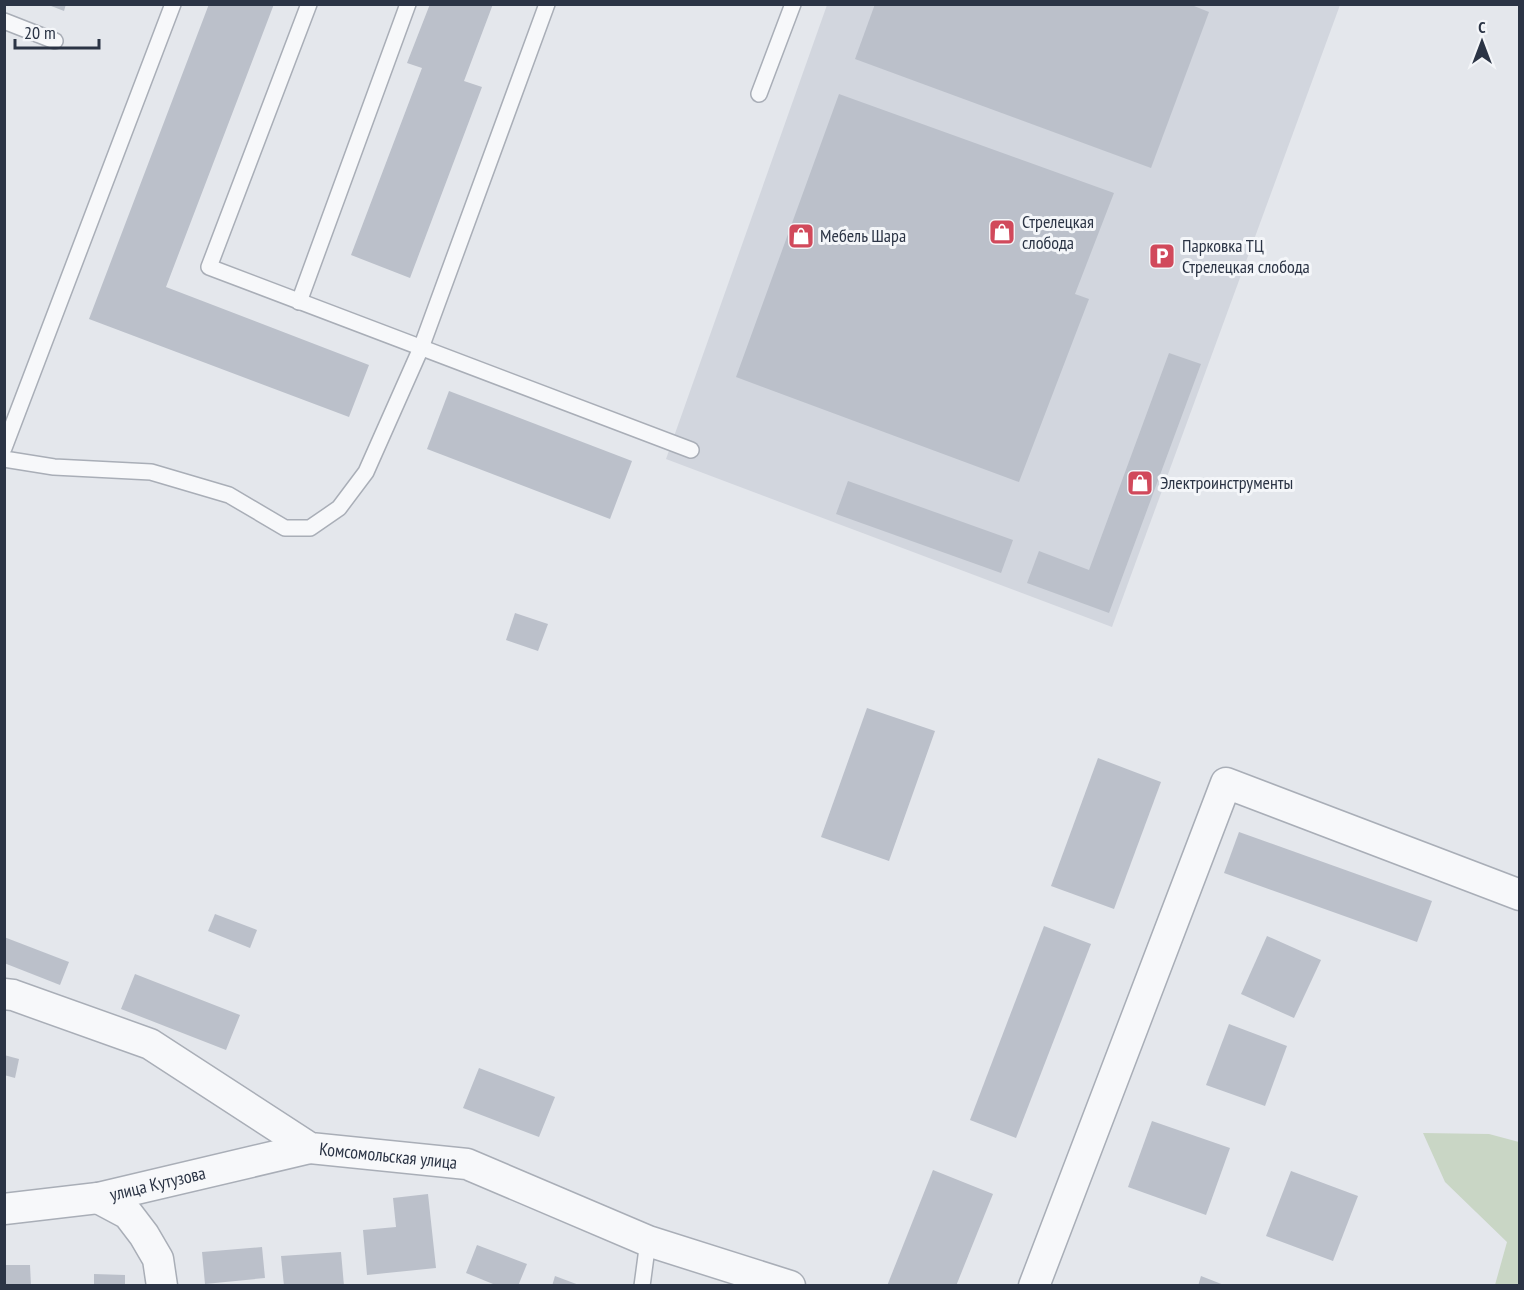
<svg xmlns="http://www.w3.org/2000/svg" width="1524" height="1290" viewBox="0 0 1524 1290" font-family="'PT Sans Narrow',sans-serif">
<rect width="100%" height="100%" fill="#e4e7ec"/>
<path fill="#d2d6de" d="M827 5H1340L1112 627 666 459Z"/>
<path fill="#c9d6c5" d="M1423 1133 1489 1134 1519 1142V1285H1495L1507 1242 1445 1182Z"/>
<g fill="#bbc0ca">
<path d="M46 4H66L64 11Z"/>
<path d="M209 4H274L166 287 369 365 349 417 89 319Z"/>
<path d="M430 4H493L464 81 482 87 410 278 351 255 422 68 407 63Z"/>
<path d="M875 4H1189L1209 12 1151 168 855 59Z"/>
<path d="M839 94 1114 193 1075 294 1089 299 1019 482 736 377Z"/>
<path d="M1169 353 1201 364 1109 613 1027 583 1039 551 1089 570Z"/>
<path d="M449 391 632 461 610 519 427 449Z"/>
<path d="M848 481 1013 540 1001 573 836 514Z"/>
<path d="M515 613 548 624 538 651 506 640Z"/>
<path d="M867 708 935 731 889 861 821 837Z"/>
<path d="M1098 758 1161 782 1114 909 1051 886Z"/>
<path d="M1239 832 1432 901 1417 942 1224 873Z"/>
<path d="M215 914 257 930 250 948 208 931Z"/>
<path d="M1044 926 1091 944 1016 1138 970 1120Z"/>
<path d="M1267 936 1321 960 1294 1018 1241 994Z"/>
<path d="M4 937 69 962 60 985 4 963Z"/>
<path d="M135 974 240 1015 226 1050 121 1009Z"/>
<path d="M1229 1024 1287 1046 1265 1106 1206 1085Z"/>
<path d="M4 1055 19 1059 15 1078 4 1075Z"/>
<path d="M479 1068 555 1097 539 1137 463 1108Z"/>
<path d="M1152 1121 1230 1148 1206 1215 1128 1187Z"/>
<path d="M933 1170 993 1194 956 1286H887Z"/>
<path d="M1291 1171 1358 1196 1333 1261 1266 1236Z"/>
<path d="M428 1194 436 1268 367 1275 363 1230 396 1227 393 1198Z"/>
<path d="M477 1245 527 1264 518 1286H498L466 1273Z"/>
<path d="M262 1247 265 1278 205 1284 202 1252Z"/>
<path d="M341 1252 344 1286H284L281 1256Z"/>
<path d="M4 1265H30L31 1286H4Z"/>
<path d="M94 1274 125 1275V1286H94Z"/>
<path d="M555 1276 579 1285V1286H552Z"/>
<path d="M1201 1276 1224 1285V1286H1198Z"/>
</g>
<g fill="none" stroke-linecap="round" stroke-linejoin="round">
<defs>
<g id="service">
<path d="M309 4 209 267 691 450"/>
<path d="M4 21 55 41"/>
<path d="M759 94 793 4"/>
<path d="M299 302 408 4"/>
<path d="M4 448 173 4"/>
<path d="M4 459 54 467 151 472 229 495 285 528H310L339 508 366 472 421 348 547 4"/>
<path d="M642 1286 648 1241"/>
</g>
<g id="minor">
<path id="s1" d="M4 994 13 995 150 1044 310 1148 467 1164 648 1241 790 1286"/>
<path d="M98 1198 128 1214 144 1235 158 1259 162 1286"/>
<path id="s2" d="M4 1209 98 1198 310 1148"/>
<path d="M1034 1286 1226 783 1520 895"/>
</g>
</defs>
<use href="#service" stroke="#a9aeb7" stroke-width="18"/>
<use href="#minor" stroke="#a9aeb7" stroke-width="33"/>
<use href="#service" stroke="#f7f8fa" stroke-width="15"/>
<use href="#minor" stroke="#f7f8fa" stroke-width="30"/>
</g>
<defs>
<symbol id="shop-square" viewBox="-11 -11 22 22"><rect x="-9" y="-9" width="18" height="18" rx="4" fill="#d1495b" stroke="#f4f6f9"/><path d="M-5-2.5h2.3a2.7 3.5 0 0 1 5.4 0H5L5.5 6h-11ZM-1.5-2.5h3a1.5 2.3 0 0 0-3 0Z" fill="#fff"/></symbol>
<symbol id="parking-square" viewBox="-11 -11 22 22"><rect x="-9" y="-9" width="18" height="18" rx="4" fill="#d1495b" stroke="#f4f6f9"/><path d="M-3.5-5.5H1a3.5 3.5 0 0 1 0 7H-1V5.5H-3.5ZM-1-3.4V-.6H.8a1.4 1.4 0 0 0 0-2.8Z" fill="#fff"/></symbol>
</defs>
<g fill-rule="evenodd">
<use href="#shop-square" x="987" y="217" width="30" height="30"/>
<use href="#shop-square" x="786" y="221" width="30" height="30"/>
<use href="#parking-square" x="1147" y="241" width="30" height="30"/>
<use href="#shop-square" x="1125" y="468" width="30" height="30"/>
</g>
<g text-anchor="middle" stroke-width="6" stroke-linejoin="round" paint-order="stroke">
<g font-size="18" fill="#2b3445" stroke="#f4f6f9" text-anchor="start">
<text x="1022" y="228">Стрелецкая<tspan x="1022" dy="21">слобода</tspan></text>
<text x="820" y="242">Мебель Шара</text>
<text x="1182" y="252">Парковка ТЦ<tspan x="1182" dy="21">Стрелецкая слобода</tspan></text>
<text x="1160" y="489">Электроинструменты</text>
</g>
<g font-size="18" fill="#2b3445" stroke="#f4f6f9">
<text dy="6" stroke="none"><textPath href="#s1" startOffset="424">Комсомольская улица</textPath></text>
<text dy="6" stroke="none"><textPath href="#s2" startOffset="156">улица Кутузова</textPath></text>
</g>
</g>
<rect width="1524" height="1290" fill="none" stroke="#2b3445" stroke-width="12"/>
<g transform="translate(1482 42)" stroke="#f4f6f9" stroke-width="4.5" paint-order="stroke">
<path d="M0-4.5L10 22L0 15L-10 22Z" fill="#2b3445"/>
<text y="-9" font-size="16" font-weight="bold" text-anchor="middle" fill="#2b3445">С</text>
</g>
<path d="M15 39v9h84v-9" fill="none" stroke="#2b3445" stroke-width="3"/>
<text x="24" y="39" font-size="18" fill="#2b3445" stroke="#f4f6f9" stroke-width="4.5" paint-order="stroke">20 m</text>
</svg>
